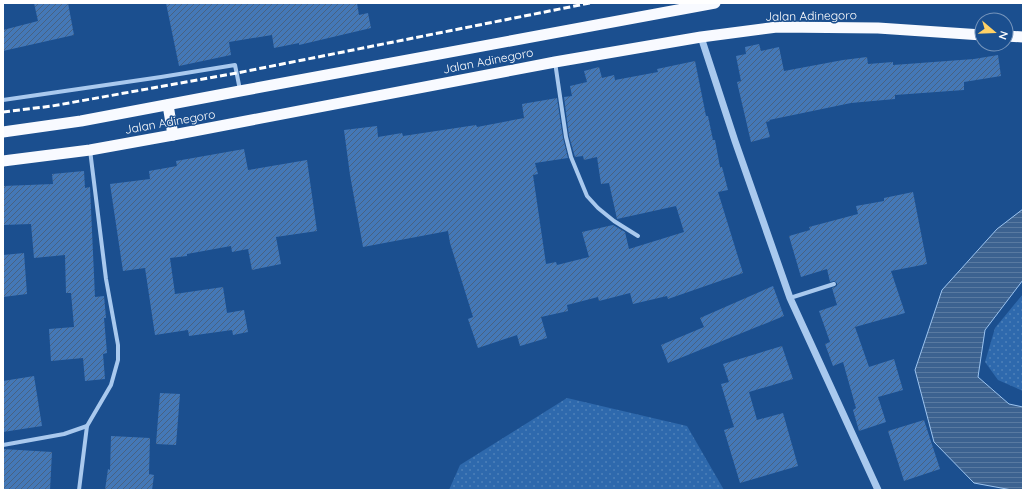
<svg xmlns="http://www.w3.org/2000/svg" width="1026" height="493" viewBox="0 0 1026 493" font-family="Quicksand,sans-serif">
<defs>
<pattern id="grass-dots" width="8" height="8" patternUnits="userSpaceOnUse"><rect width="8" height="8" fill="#2e69ad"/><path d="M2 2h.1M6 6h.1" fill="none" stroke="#4d80b9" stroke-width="1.8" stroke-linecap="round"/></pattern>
<pattern id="water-rules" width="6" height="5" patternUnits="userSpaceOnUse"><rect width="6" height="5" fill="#3c6290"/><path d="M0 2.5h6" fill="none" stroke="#597aa1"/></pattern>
<pattern id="building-hatch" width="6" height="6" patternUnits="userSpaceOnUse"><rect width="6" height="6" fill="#4478b7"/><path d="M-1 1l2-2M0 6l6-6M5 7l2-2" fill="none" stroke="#486282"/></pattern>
</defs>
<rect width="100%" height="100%" fill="#1b4f8f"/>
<g fill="url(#grass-dots)">
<path d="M1023 294V391L998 380 985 362 995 328Z"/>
<path d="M567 398 687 426 724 490H449L460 465Z"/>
</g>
<path fill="url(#water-rules)" stroke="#9cc4f0" d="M1023 209V280L985 330 978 377 1009 404 1023 407V490H1012L974 483 934 442 915 370 942 290 997 229Z"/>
<g fill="url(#building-hatch)">
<path d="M34 3H68L74 35 3 51V30L38 21Z"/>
<path d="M166 3H357L359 15 368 13 371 28 299 45V43L274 48 272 35 229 42 231 55 179 66Z"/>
<path d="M759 44 761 51 779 47 784 71 843 60 867 57 868 64 893 62V65L974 59 998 55 1001 76 964 82V90L895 95V99L851 103 769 120 770 121 766 122 770 137 751 142 737 82 741 81 736 56 746 54 745 47Z"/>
<path d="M695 61 706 116H708L713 140H715L720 167H722L728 190 718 192 743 273 668 299 667 296 633 304 630 293 599 301 598 297 567 305 568 311 541 317 547 338 520 346 517 335 478 348 468 319 473 317 450 243 448 231 363 247 350 175 344 130 377 126 378 137 402 133 403 136 476 125 477 127 524 118 522 104 557 98 563 138 568 158 535 163 538 174 533 175 546 264 556 262 557 265 589 257 582 232 613 225 625 232 629 249 684 232 676 206 617 219 609 183 601 184 597 157 584 160 583 156 575 157 569 136 564 97 572 96 570 86 587 82 584 71 599 67 602 78 614 75 615 80 658 72 657 69Z"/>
<path d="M244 149 248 170 307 160 317 231 276 237 281 264 252 270 248 249 232 252 231 246 187 254V256L170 258 175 294 223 287 227 313 244 310 248 332 233 335 232 330 189 336 188 330 155 335 145 268 123 271 110 184 150 179 149 171 177 166 176 161Z"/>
<path d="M84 171 85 188 90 187 95 297 104 296 106 318H104L107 353 103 354 105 379 85 381 83 358 51 361 49 329 74 327 71 293H66L65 255 34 258 31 224 3 225V186L53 184 52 174Z"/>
<path d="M913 192 927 264 891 271 905 313 855 327 869 367 894 359 903 390 878 397 886 422 859 431 853 410 856 408 843 362 833 366 825 344 830 342 819 311 837 305 832 288 837 286V283L834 281 830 282 827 269 801 277 789 236 810 230 809 227 858 214 856 206 884 201V198Z"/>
<path d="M24 253 27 294 3 297V255Z"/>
<path d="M773 286 784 316 668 363 661 345 704 327 700 318Z"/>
<path d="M782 346 793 379 749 392 757 420 783 413 798 466 740 483 724 430 734 427 721 384 729 382 723 364Z"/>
<path d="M34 376 42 426 3 432V381Z"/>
<path d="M160 393 180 394 176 445 156 444Z"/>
<path d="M924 420 940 469 904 481 888 431Z"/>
<path d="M111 436 150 438 149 474 154 475 152 490H105L108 469 110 470Z"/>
<path d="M3 449 52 452 50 490H3Z"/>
</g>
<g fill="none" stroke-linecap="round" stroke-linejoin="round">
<g stroke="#a9c9ee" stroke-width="4">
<path d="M555 62 566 137 571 157 587 196 598 208 614 221 638 236"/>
<path d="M3 100 161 77 235 65 240 90"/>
<path d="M790 298 834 284"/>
<path d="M3 445 64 434 87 426 111 385 118 360V345L106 279 90 150"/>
<path d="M79 490 87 426"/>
</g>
<path stroke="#a9c9ee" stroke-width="7" d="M701 37 735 141 790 298 878 490"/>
<g stroke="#f8faff" stroke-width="11">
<path d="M1006 36 1023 37"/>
<path d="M168 105 173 135"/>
<path d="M3 132 81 121 240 91 715 3"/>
<path d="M3 161 90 150 173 135 555 62 701 37 777 27 878 28 982 35"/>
</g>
<path stroke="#fff" stroke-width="3" stroke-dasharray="7 3" stroke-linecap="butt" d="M3 112 52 106 237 73 590 3"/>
</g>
<g text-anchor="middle" stroke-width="3" stroke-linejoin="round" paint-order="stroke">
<g font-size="12" fill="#fff" stroke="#1b4f8f">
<text transform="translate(811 16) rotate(-1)" y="4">Jalan Adinegoro</text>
<text transform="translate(488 61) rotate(-11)" y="4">Jalan Adinegoro</text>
<text transform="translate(170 122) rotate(-10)" y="4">Jalan Adinegoro</text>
</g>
</g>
<rect width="1026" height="493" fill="none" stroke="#ffffff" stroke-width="8"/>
<g transform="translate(994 32) rotate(109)"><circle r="19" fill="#1b4f8f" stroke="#7695bc"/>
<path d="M0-3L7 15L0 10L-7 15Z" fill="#ffd166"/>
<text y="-6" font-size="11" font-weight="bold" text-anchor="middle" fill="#ffffff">N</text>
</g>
</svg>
